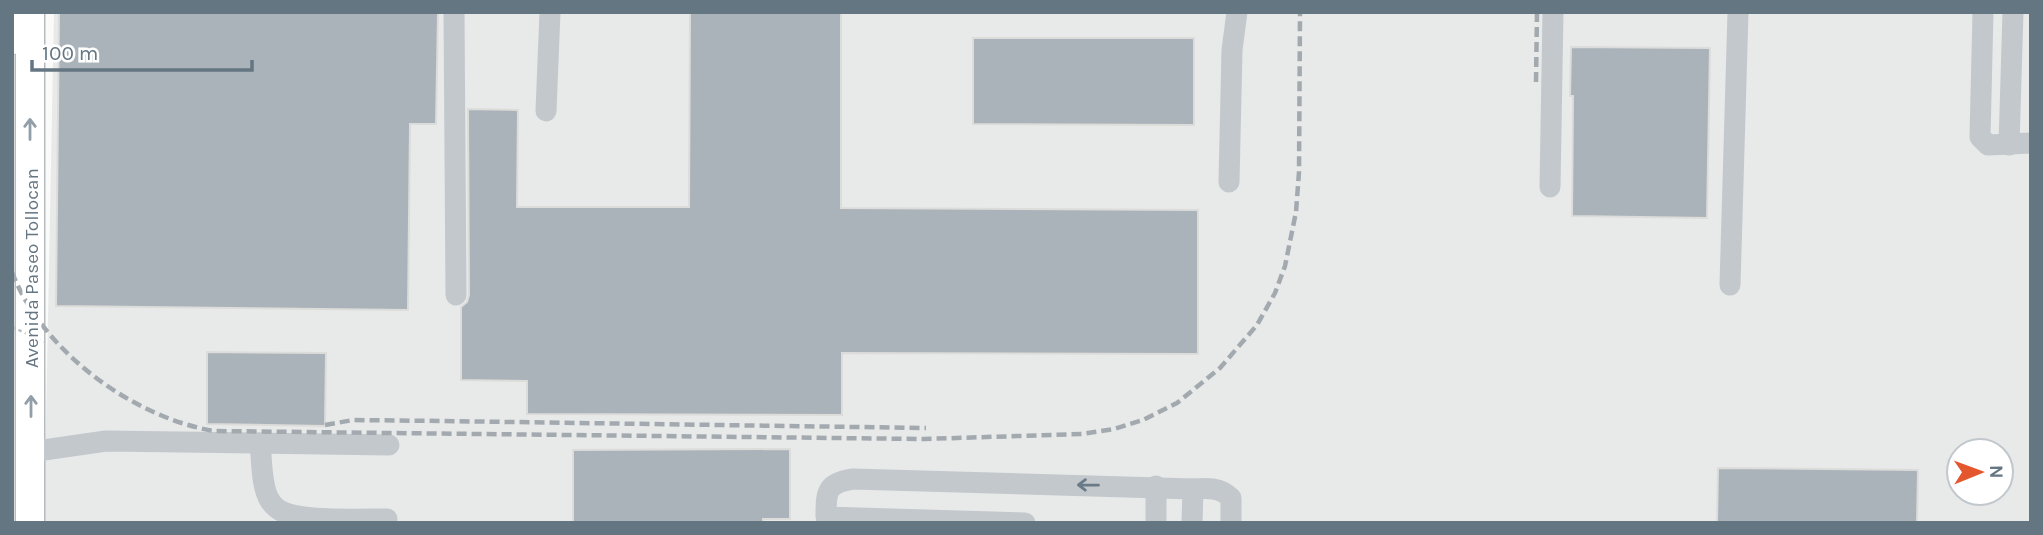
<svg xmlns="http://www.w3.org/2000/svg" width="2043" height="535" viewBox="0 0 2043 535" font-family="Karla,sans-serif">
<rect width="100%" height="100%" fill="#fafaf8"/>
<path fill="#e8e9e9" fill-rule="evenodd" d="M54 12H2031V523H44ZM1959 451H2001V493H1959Z"/>
<g fill="#aab3b9" stroke="#dcdcda" stroke-width="2">
<path d="M59 12H438L436 124H410L408 310 56 306Z"/>
<path d="M690 12H841V208L1198 210V354L842 353V415L527 414V381L461 380V307L467 302 469 295 468 109 518 110 517 207H689Z"/>
<path d="M973 38H1194V125L973 124Z"/>
<path d="M1571 47 1710 48 1707 218 1572 216 1573 96H1570Z"/>
<path d="M207 352 326 353 325 426 207 424Z"/>
<path d="M790 449V519H763V523H573V450Z"/>
<path d="M1718 468 1918 470 1917 523H1717Z"/>
</g>
<g fill="none" stroke-linecap="round" stroke-linejoin="round">
<defs>
<path id="major" d="M30 12V523"/>
<path id="highway" d="M12 38 21 12"/>
</defs>
<use href="#major" stroke="#b5babe" stroke-width="31"/>
<use href="#highway" stroke="#b4b9bd" stroke-width="34"/>
<g stroke="#c3c8cc" stroke-width="21">
<path d="M454 12 456 295"/>
<path d="M1983 12 1980 137 1988 145 2031 143"/>
<path d="M546 111 550 12"/>
<path d="M2009 145 2013 12"/>
<path d="M1229 182 1232 50 1237 12"/>
<path d="M1550 187 1553 12"/>
<path d="M1730 285 1738 12"/>
<path d="M260 443C262 460 261 482 268 497 272 506 280 512 289 514 312 521 361 519 387 519"/>
<path d="M30 452 106 441 389 445"/>
<path d="M1193 489C1208 488 1220 487 1231 498V523"/>
<path d="M1025 523 826 517C826 492 826 483 853 479L1193 489 1192 523"/>
<path d="M1156 523V486"/>
</g>
<use href="#major" stroke="#fff" stroke-width="28"/>
<use href="#highway" stroke="#fff" stroke-width="32"/>
<g stroke="#a2aab0" stroke-width="4.5" stroke-dasharray="10 5" stroke-linecap="butt">
<path d="M1536 82 1537 12"/>
<path d="M12 272C42 351 132 417 214 431L924 439 1082 434 1114 429 1143 420 1177 403 1220 368 1257 325 1275 293 1285 266 1296 212 1299 172 1300 12"/>
<path d="M325 425 353 420 442 421 926 428"/>
</g>
<path stroke="#bbbfc2" stroke-width="2.5" stroke-dasharray="3.5 3.5" stroke-linecap="butt" d="M12 327 45 342"/>
</g>
<defs><path id="oneway-shaft" d="M-6 0H5M1.5-3L5.5 0L1.5 3" fill="none" stroke-width="1.6" stroke-linecap="round" stroke-linejoin="round" transform="scale(1.75)"/></defs>
<g stroke="#939fa8">
<use href="#oneway-shaft" transform="translate(30 129) rotate(-90)"/>
<use href="#oneway-shaft" transform="translate(31 406) rotate(-90)"/>
</g>
<use stroke="#6a7a87" href="#oneway-shaft" transform="translate(1088 485) rotate(-179)"/>
<g text-anchor="middle" stroke-width="7" stroke-linejoin="round" paint-order="stroke">
<g font-size="19" fill="#657683" stroke="#fff">
<text transform="translate(31 268) rotate(-90)" y="7">Avenida Paseo Tollocan</text>
</g>
</g>
<rect width="2043" height="535" fill="none" stroke="#657683" stroke-width="28"/>
<g transform="translate(1980 472) rotate(89)"><circle r="33" fill="#ffffff" stroke="#c1c8cd" stroke-width="2"/>
<path d="M0-5L12 26L0 18L-12 26Z" fill="#e4572e"/>
<text y="-10" font-size="19" font-weight="bold" text-anchor="middle" fill="#657683">N</text>
</g>
<path d="M32 60v10h220v-10" fill="none" stroke="#657683" stroke-width="3.5"/>
<text x="42" y="60" font-size="21" fill="#657683" stroke="#ffffff" stroke-width="5" paint-order="stroke">100 m</text>
</svg>
